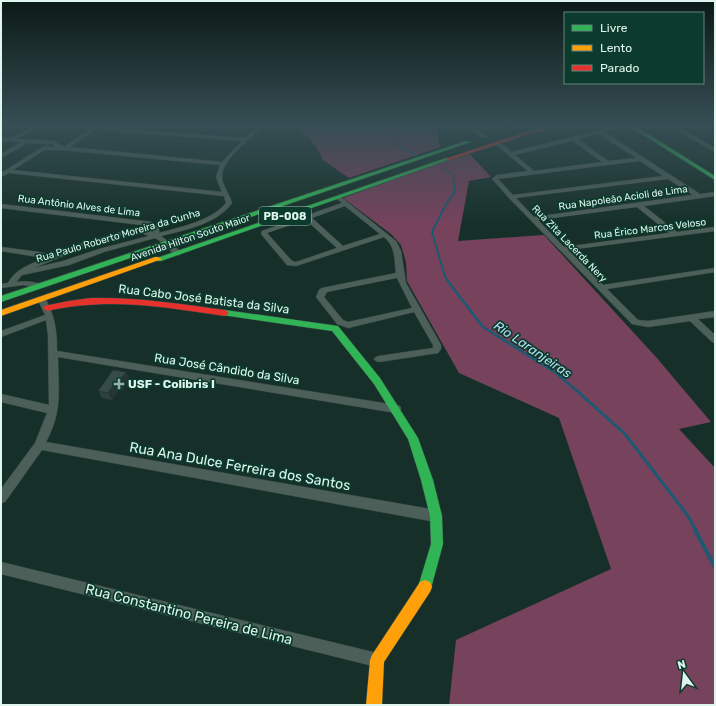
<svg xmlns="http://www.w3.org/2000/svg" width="716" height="706" viewBox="0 0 716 706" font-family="Rubik,sans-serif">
<rect width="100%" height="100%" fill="#163029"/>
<g fill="#76425c">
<path d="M296 124H435L440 147 349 178 323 160 317 148 307 136 293 126Z"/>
<path d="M468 152 491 177 469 181 458 241 544 235 656 357 711 422 679 429 715 468V705H449L456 640 611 569 559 418 459 373 407 281 406 262 401 245 391 234 343 198Z"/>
</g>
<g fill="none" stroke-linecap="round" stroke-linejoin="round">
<g stroke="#1d5972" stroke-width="1.5">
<path d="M386 124 394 131 392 140 400 147 417 156"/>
<path d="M444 169 453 175 455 191 453 194"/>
</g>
<path stroke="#1d5972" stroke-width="2" d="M448 281 445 277 432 232 446 204 454 193"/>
<path stroke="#1d5972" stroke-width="2.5" d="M447 280 483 327 556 373 577 391"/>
<path stroke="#1d5972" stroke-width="3" d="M576 390 625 434 688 516 696 531"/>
<path stroke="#1d5972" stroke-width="4" d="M695 530 715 567"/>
<defs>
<g id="street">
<path d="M37 124H43L17 139 54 141 64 147 97 124H101L99 127 245 138 260 124H265C254 137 222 158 222 177 222 186 230 194 232 203 217 224 185 230 161 236L169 242 180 251V255H174L165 244 155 238 104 252 69 265 22 275 16 282C24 281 37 281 43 286L42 288 23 285 1 288V284L8 283C15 269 31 264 45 258L1 251V247L39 252 51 255 69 247 131 229 140 228 153 232V228L150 226 1 208V204L152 222 159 227V233C181 227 211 221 226 203L224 196 9 173 1 177V173L41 148 47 145 50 147H56L53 144 28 143 1 158V154L21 142 1 141V137L11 138ZM96 130 242 141 222 162 70 147ZM45 150H61L220 165 216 177 222 192 13 170ZM133 232H139L149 236 99 249 63 261 34 268 75 251Z"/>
<path d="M462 124H468L488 137 483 138Z"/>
<path d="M515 124H521L524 127 520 128Z"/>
<path d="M623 124H631L604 132 700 194 715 192V196L644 206 677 232 715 227V231L568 250 603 285 715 268V272L607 289 638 320 648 321 715 311V317L698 319 715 335V343L712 342 690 321 648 327 632 324 509 198 492 179 497 175 528 171 495 144V142H499L512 152ZM599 134 636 158 608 161 578 139ZM573 141 602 162 534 171 515 155ZM640 161 663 176 513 195 498 179ZM668 179 693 195 534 217 516 198ZM637 207 669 233 564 247 538 220Z"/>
<path d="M667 124H673L715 148V152Z"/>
<path d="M703 124H709L715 127V130Z"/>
<path d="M337 197H341L396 241 401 251 406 283 441 345V349L438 353 379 362 376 361 374 359 376 357 379 356 433 348V345L414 312 348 328 337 324 316 297 319 290 322 288 396 273C394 259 396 247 384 237L296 266 287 265 261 234 262 231 342 203 337 199ZM345 206 380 234 343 246 312 218ZM306 220 337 248 296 262 292 261 267 233ZM397 278 412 308 348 322 343 320 324 297 327 292Z"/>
<path d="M42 297 45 298C55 315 57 332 57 351L396 405 400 406 401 409 400 412 396 413 58 357C58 391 63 410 46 442L436 510 440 512 442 516 440 520 436 522 42 450 5 502 1 503V489L35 443 47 413 1 402V394L49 405 48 335 46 320 1 337V331L45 315 38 300Z"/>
<path d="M1 562 377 653 382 655 384 660 382 665 377 667 1 574Z"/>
</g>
<g id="fast">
<path d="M626 124H632L715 176V180Z"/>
<path d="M466 141 471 142 1 302V296Z"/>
<path d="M446 158 451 159 161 261H158L154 259Z"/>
<path d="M225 310 338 326 380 378 418 438 433 480 442 516 443 544 430 592 425 594 420 592 418 587 431 544 430 516 421 480 408 439 374 384 332 331 222 315 221 313 222 311Z"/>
</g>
<g id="slow">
<path d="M155 257H158L162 259 1 316V310Z"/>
<path d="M425 580 430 582 432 587 430 592 384 662 382 705H366L370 660 372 655 420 582Z"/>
</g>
<g id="jam">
<path d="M562 124H572L529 134 450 160 445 159 526 132Z"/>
<path d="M91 298C137 297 180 304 225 310L229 313 225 316C163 307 109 297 47 311L43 308 44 306 69 301Z"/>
</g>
</defs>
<use href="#street" stroke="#384c46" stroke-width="1"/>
<use href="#fast" stroke="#384c46" stroke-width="1"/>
<use href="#slow" stroke="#384c46" stroke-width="1"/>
<use href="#jam" stroke="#384c46" stroke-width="1"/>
<use href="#street" fill="#4d5f59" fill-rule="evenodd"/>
<use href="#fast" fill="#30b455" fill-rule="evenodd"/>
<use href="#slow" fill="#ff9f0a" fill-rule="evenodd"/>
<use href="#jam" fill="#e5322d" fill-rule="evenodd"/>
</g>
<path fill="#2e413e" d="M126 372 130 379 123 389 120 388 112 400 102 398 98 391Z"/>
<g fill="#263532">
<path d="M126 372 130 379 123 389 119 382Z"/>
<path d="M116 382 120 388 112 400 108 393Z"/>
</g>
<path fill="#364c48" stroke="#263532" d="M113 370 126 372 119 382H116L108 393 98 391Z"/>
<linearGradient id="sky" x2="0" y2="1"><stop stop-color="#0c1a17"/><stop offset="0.56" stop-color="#364e54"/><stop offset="1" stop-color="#364e54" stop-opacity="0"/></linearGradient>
<rect width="716" height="223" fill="url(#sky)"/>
<path fill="#98b1a8" stroke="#0c3b2e" stroke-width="1.5" d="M117 378h4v4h4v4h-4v4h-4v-4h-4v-4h4z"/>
<g text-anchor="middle" stroke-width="3.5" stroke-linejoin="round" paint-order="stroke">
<g font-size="10" fill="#def6ed" stroke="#0c3b2e">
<text transform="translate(623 197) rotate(-8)" y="4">Rua Napoleão Acioli de Lima</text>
<text transform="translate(79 205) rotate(7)" y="4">Rua Antônio Alves de Lima</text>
<text transform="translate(650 228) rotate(-7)" y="4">Rua Érico Marcos Veloso</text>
<text transform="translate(118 235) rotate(-16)" y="4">Rua Paulo Roberto Moreira da Cunha</text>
<text transform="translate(190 237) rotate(-19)" y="4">Avenida Hilton Souto Maior</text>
<text transform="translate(570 243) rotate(46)" y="4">Rua Zita Lacerda Nery</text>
</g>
<rect fill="#0c3b2e" stroke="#9fbeb4" stroke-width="1" x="259" y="207" width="52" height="18" rx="3"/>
<g font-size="11" font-weight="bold" fill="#def6ed">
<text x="285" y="220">PB-008</text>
</g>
<g font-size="12" fill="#def6ed" stroke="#0c3b2e">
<text transform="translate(204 299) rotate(7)" y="4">Rua Cabo José Batista da Silva</text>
<text transform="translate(227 369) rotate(9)" y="4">Rua José Cândido da Silva</text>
</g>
<g font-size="12" font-weight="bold" fill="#def6ed" stroke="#0c3b2e" text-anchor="start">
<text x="128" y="388">USF - Colibris I</text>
</g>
<g font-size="13" font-style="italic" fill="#b6ddf2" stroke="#0c3b2e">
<text transform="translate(533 349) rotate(34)" y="5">Rio Laranjeiras</text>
</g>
<g font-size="14" fill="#def6ed" stroke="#0c3b2e">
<text transform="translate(240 466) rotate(10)" y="5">Rua Ana Dulce Ferreira dos Santos</text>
<text transform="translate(189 614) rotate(14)" y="5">Rua Constantino Pereira de Lima</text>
</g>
</g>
<rect width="716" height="706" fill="none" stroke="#def6ed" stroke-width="4"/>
<rect x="564" y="12" width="140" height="72" fill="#0c3b2e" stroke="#60867a"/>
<rect x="572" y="25" width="20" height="6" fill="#30b455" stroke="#60867a"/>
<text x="600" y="32" font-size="12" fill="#def6ed">Livre</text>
<rect x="572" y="45" width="20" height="6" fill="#ff9f0a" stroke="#60867a"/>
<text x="600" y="52" font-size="12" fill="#def6ed">Lento</text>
<rect x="572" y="65" width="20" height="6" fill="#e5322d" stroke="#60867a"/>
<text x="600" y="72" font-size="12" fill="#def6ed">Parado</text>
<g transform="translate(684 674) rotate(345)" stroke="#0c3b2e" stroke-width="3" paint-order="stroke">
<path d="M0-3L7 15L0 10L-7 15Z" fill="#def6ed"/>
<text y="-6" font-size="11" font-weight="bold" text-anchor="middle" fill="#def6ed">N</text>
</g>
</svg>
